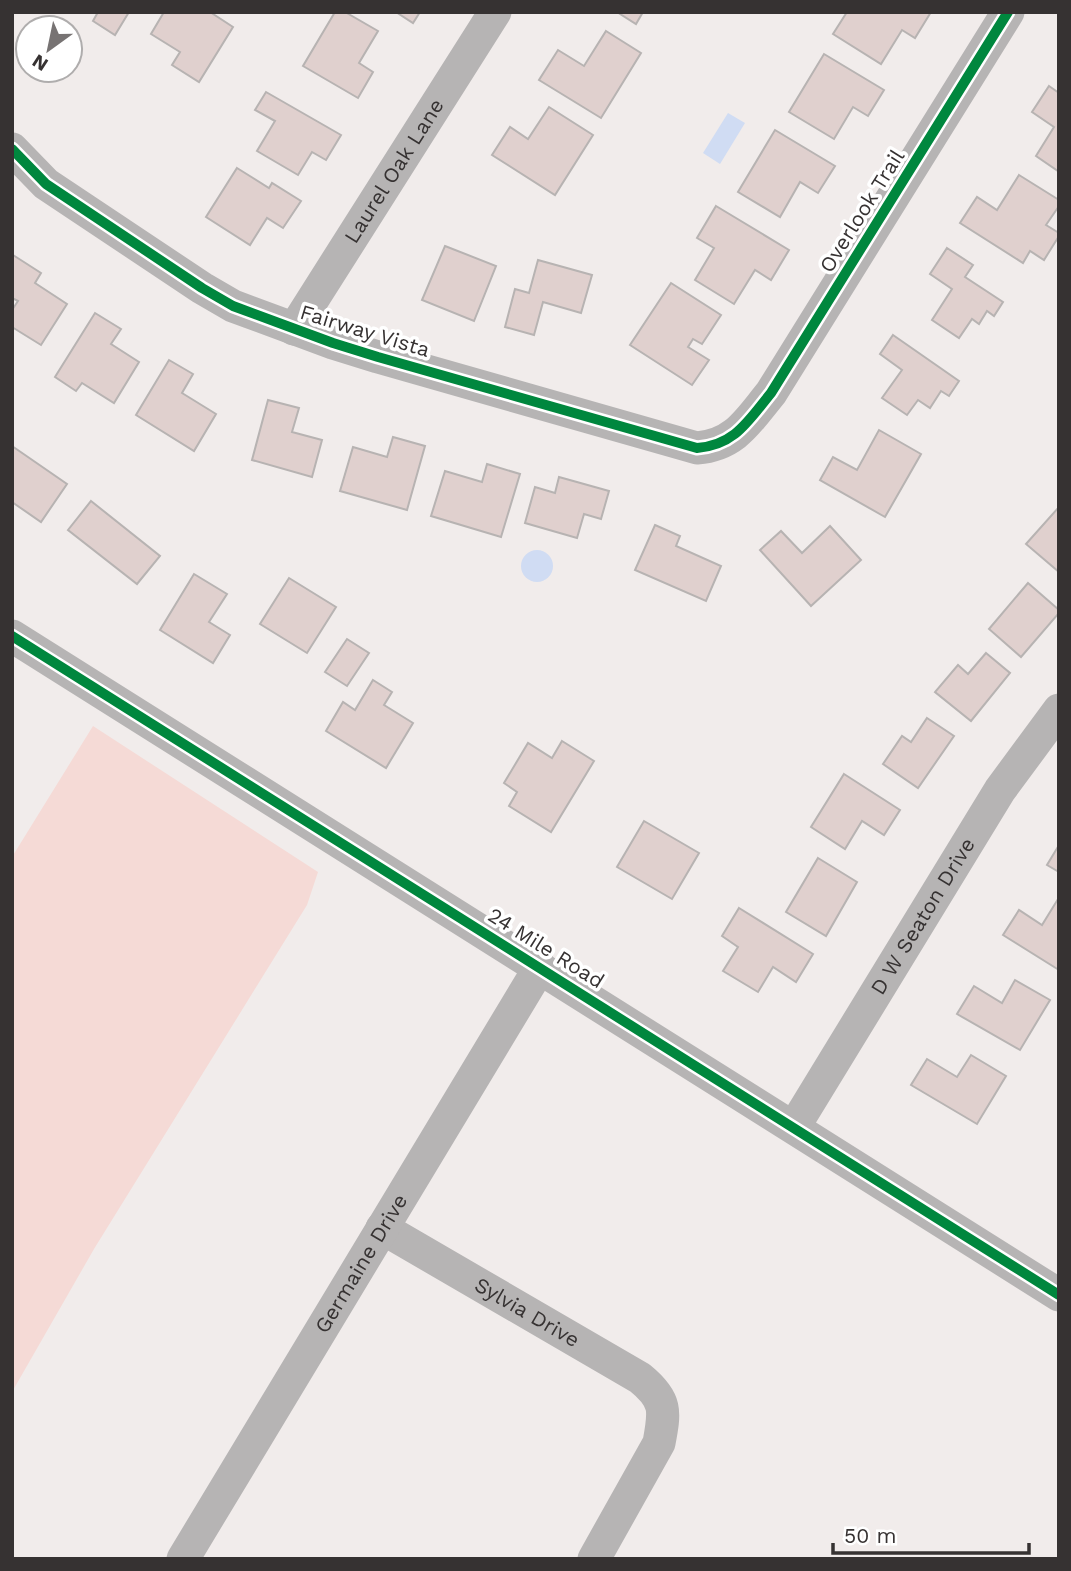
<svg xmlns="http://www.w3.org/2000/svg" width="1071" height="1571" viewBox="0 0 1071 1571" font-family="'Work Sans',sans-serif">
<rect width="100%" height="100%" fill="#f1eceb"/>
<path fill="#f5dad6" d="M93 726 318 872 307 905 94 1249 12 1392V857Z"/>
<g fill="#d0dcf3">
<path d="M728 113 745 123 720 164 703 153Z"/>
<circle cx="537" cy="566" r="16"/>
</g>
<g fill="#e0d0ce" stroke="#b7b3b2" stroke-width="2">
<path d="M98 12H129L115 35 93 21Z"/>
<path d="M164 12H210L233 27 199 82 172 65 180 52 151 34Z"/>
<path d="M335 12H345L378 31 359 63 373 72 358 98 303 66Z"/>
<path d="M396 12H420L413 23Z"/>
<path d="M617 12H643L636 24Z"/>
<path d="M847 12H931L915 38 902 30 881 64 833 34Z"/>
<path d="M606 31 641 53 601 118 539 80 558 50 584 66Z"/>
<path d="M824 54 884 90 868 116 853 107 834 139 789 112Z"/>
<path d="M1049 86 1059 93 1058 171 1036 156 1054 127 1032 112Z"/>
<path d="M266 92 341 135 326 160 312 152 298 175 257 151 275 121 255 110Z"/>
<path d="M549 107 593 135 555 195 492 155 510 127 528 139Z"/>
<path d="M775 130 835 166 818 193 800 182 780 217 738 192Z"/>
<path d="M237 168 269 188 272 183 301 201 283 228 267 218 250 245 206 217Z"/>
<path d="M1019 175 1059 200V206L1046 225 1059 233V236L1044 260 1030 251 1023 263 960 223 977 197 997 210Z"/>
<path d="M716 206 789 250 771 280 755 270 734 304 695 280 714 248 697 238Z"/>
<path d="M445 246 496 266 474 321 422 300Z"/>
<path d="M947 248 973 265 965 277 1003 302 994 316 987 311 979 324 972 319 959 338 932 320 952 289 930 274Z"/>
<path d="M13 255 41 273 35 283 67 304 41 345 12 327V310L18 301 12 298Z"/>
<path d="M538 260 592 275 581 313 543 302 534 335 505 327 515 289 529 293Z"/>
<path d="M671 283 721 315 702 344 693 339 688 347 709 360 692 385 630 345Z"/>
<path d="M95 313 121 329 111 344 139 362 114 403 82 383 76 391 55 377Z"/>
<path d="M893 335 959 381 949 396 941 391 930 408 918 400 907 415 882 398 902 370 880 354Z"/>
<path d="M169 360 193 374 182 393 216 414 194 451 136 415Z"/>
<path d="M268 400 299 408 292 432 322 440 312 477 252 460Z"/>
<path d="M879 430 921 454 885 517 820 480 833 457 857 470Z"/>
<path d="M393 437 425 446 407 510 340 491 353 447 387 457Z"/>
<path d="M12 446 67 484 41 522 12 502Z"/>
<path d="M487 464 520 474 501 537 431 516 445 471 482 482Z"/>
<path d="M559 477 609 491 601 519 584 514 577 538 525 523 535 487 555 493Z"/>
<path d="M91 501 160 556 137 584 68 530Z"/>
<path d="M1059 507V572L1026 544Z"/>
<path d="M655 525 680 536 676 546 721 566 706 601 635 570Z"/>
<path d="M830 526 861 560 811 606 760 550 781 531 802 553Z"/>
<path d="M194 574 227 594 209 622 230 635 213 663 160 630Z"/>
<path d="M289 578 336 607 307 653 260 624Z"/>
<path d="M1028 583 1059 610V613L1021 657 989 629Z"/>
<path d="M347 639 369 653 347 686 325 672Z"/>
<path d="M986 653 1010 673 971 721 935 692 958 665 968 674Z"/>
<path d="M373 680 392 692 384 705 413 723 386 768 326 731 343 702 355 710Z"/>
<path d="M927 718 954 736 918 788 883 764 902 736 911 742Z"/>
<path d="M562 741 594 761 551 832 509 806 517 792 504 783 528 743 552 758Z"/>
<path d="M844 774 900 810 884 835 862 821 845 849 811 827Z"/>
<path d="M644 821 699 853 672 899 617 867Z"/>
<path d="M1059 845V872L1047 865Z"/>
<path d="M818 858 857 882 826 936 786 912Z"/>
<path d="M1058 899 1059 900V970L1003 935 1019 910 1042 925Z"/>
<path d="M739 908 813 954 796 982 773 967 758 992 723 971 738 947 722 936Z"/>
<path d="M1015 980 1050 1000 1020 1050 957 1014 974 986 1002 1003Z"/>
<path d="M971 1055 1006 1076 977 1124 911 1085 927 1059 957 1077Z"/>
</g>
<g fill="none" stroke-linecap="round" stroke-linejoin="round">
<g stroke="#b6b4b4" stroke-width="33">
<path d="M12 149 46 184 202 288 233 306 333 343 378 357 697 448C735 445 748 421 771 393L1008 12"/>
<path id="s1" d="M294 329 495 12"/>
<path d="M12 636 1059 1295"/>
<path id="s2" d="M794 1127 1000 790 1059 710"/>
<path id="s3" d="M382 1228 640 1378C667 1400 665 1411 659 1443L594 1559"/>
<path id="s4" d="M183 1559 540 967"/>
</g>
<defs>
<g id="cycleway">
<path d="M12 149 46 184 202 288 233 306 333 343 378 357 697 448C735 445 748 421 771 393L1008 12"/>
<path d="M12 636 1059 1295"/>
</g>
</defs>
<use href="#cycleway" stroke="#fff" stroke-width="15"/>
<use href="#cycleway" stroke="#00873e" stroke-width="10"/>
</g>
<g text-anchor="middle" stroke-width="7" stroke-linejoin="round" paint-order="stroke">
<g font-size="21" fill="#363232" stroke="#fff">
<text dy="7" stroke="none"><textPath href="#s1" startOffset="187">Laurel Oak Lane</textPath></text>
<text transform="translate(862 211) rotate(-58)" y="7">Overlook Trail</text>
<text transform="translate(365 331) rotate(17)" y="7">Fairway Vista</text>
<text dy="7" stroke="none"><textPath href="#s2" startOffset="247">D W Seaton Drive</textPath></text>
<text transform="translate(546 948) rotate(32)" y="7">24 Mile Road</text>
<text dy="7" stroke="none"><textPath href="#s4" startOffset="345">Germaine Drive</textPath></text>
<text dy="7" stroke="none"><textPath href="#s3" startOffset="168">Sylvia Drive</textPath></text>
</g>
</g>
<rect width="1071" height="1571" fill="none" stroke="#363232" stroke-width="28"/>
<g transform="translate(49 49) rotate(213)"><circle r="33" fill="#ffffff" stroke="#afadad" stroke-width="2"/>
<path d="M0-5L12 26L0 18L-12 26Z" fill="#777373"/>
<text y="-10" font-size="19" font-weight="bold" text-anchor="middle" fill="#363232">N</text>
</g>
<path d="M833 1543v10h196v-10" fill="none" stroke="#363232" stroke-width="3.5"/>
<text x="844" y="1543" font-size="21" fill="#363232" stroke="#ffffff" stroke-width="5" paint-order="stroke">50 m</text>
</svg>
